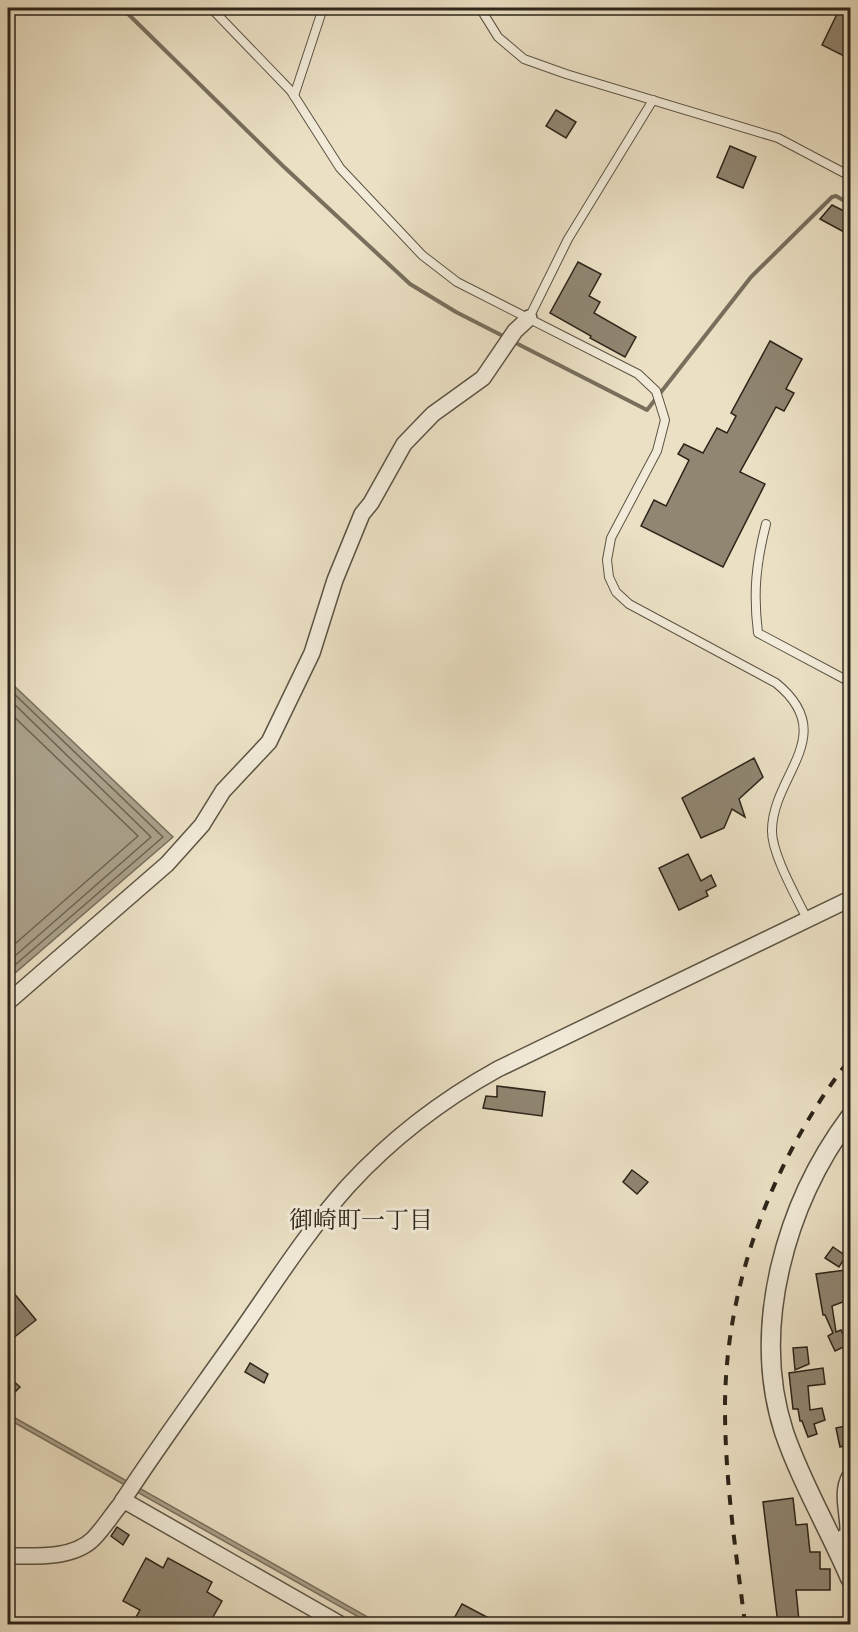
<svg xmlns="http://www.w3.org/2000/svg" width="858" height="1632" viewBox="0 0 858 1632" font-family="'IM FELL English','Noto Serif JP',serif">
<rect width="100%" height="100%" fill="#ebe0c4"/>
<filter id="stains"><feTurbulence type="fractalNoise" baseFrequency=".00333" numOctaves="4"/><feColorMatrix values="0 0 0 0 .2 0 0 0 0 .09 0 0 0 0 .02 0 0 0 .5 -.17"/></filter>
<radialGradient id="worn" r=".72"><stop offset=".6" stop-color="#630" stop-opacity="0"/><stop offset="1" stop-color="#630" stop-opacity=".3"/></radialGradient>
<g fill="#aaa08a" stroke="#786f5d" stroke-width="1.5">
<path d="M8 680 173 837 8 979Z"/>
<path d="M8 1414 380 1624H371L8 1419Z"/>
</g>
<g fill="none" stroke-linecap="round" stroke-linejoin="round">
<g stroke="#6c6252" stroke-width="1.5">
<path d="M8 688 163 837 8 971"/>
<path d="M8 698 151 837 8 962"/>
<path d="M8 711 138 836 8 950"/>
</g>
<g stroke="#786f5d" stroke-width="4">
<path d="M122 8 283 166 410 284 456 312 505 337"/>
<path d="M512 341 647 410 751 277 832 197 836 196 850 204"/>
</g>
</g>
<g fill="#908672" stroke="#2d251a" stroke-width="1.5">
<path d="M840 8H850V59L822 45Z"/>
<path d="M556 110 576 122 566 138 546 126Z"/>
<path d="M730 146 756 157 743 188 717 177Z"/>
<path d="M832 205 850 214V221L844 232 820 219Z"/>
<path d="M578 262 601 274 589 296 600 302 594 313 636 337 625 357 590 338 591 336 550 313Z"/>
<path d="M770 341 802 359 786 389 794 393 784 411 776 407 740 472 765 484 723 567 641 526 654 500 666 506 689 460 678 454 684 444 703 453 717 428 727 433 736 416 731 413Z"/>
<path d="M754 758 763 777 739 799 745 817 732 809 724 828 701 838 682 798Z"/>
<path d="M688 854 701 881 711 875 716 886 706 891 708 896 679 910 659 868Z"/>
<path d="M497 1086 545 1092 542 1116 483 1108 486 1096 497 1097Z"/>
<path d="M632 1170 648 1182 637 1194 623 1182Z"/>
<path d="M833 1247 846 1256 839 1267 825 1258Z"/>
<path d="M845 1270 850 1288 845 1289 848 1300 832 1306 836 1332 841 1330 848 1345 835 1351 828 1336 833 1333 825 1315H823L816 1274Z"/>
<path d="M8 1286 36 1320 12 1339 8 1334Z"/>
<path d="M807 1347 809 1364 795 1370 793 1348Z"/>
<path d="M250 1363 268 1374 264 1383 245 1372Z"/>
<path d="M823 1368 825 1384 808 1386 810 1410 822 1408 825 1420 814 1424 817 1434 808 1437 802 1421H800L798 1409H793L789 1373Z"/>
<path d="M8 1376 20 1387 8 1399Z"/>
<path d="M850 1425V1444L840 1447 836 1428Z"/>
<path d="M793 1498 796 1525 807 1524 810 1552H820V1569H830V1590H796L799 1621 778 1624 763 1502Z"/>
<path d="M117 1527 129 1535 123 1545 111 1536Z"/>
<path d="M146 1558 163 1568 168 1558 212 1582 207 1592 222 1601 209 1624H132L140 1610 123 1601Z"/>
<path d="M462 1604 500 1624H451Z"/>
</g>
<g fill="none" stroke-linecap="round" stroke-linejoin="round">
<defs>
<g id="service">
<path d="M211 8 291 91 340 168 422 255 457 282 638 374 656 391 665 420 657 451 611 538 607 560 609 577 616 592 629 604 776 683C840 735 773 774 772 830 771 853 797 898 808 921"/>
<path d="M480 8 498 37 524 59 566 74 778 138 850 176"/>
<path d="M294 96 323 8"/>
<path d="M529 318 568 239 653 100"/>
<path d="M766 524C756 563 753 593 758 633L850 682"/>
</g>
<g id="minor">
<path d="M8 1002 167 864 202 825 223 791 269 742 312 653 335 580 362 514 371 503 404 444 433 414 483 378 515 331 529 318"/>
<path d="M123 1500 340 1624"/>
<path d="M835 1544 848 1534C849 1514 840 1493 850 1476"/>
<path d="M8 1556C35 1556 73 1559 93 1539 103 1529 111 1516 120 1505 156 1449 196 1395 234 1341 271 1289 305 1234 348 1186 391 1139 442 1100 498 1069L850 899"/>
</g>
<path id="tertiary" d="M850 1117C786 1203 750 1327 784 1432 801 1482 829 1529 850 1578"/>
</defs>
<use href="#service" stroke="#5c5444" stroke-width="10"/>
<use href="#minor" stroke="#5c5444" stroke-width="18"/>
<use href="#tertiary" stroke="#5c5444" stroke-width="21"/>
<use href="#service" stroke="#f2ebd9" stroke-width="8"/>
<use href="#minor" stroke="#f2ebd9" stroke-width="15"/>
<use href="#tertiary" stroke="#f2ebd9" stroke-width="18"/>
<path stroke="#2d251a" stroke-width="4" stroke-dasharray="10 10" stroke-linecap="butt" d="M745 1624C736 1552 725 1481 725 1408 725 1283 774 1156 850 1059"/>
</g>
<g text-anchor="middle" stroke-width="6" stroke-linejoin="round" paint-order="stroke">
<g font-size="24" fill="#2d251a" stroke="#f2ebd9">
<text x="361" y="1228">御崎町一丁目</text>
</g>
</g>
<rect width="858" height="1632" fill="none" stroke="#ebe0c4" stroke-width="30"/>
<rect x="9" y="9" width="840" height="1614" fill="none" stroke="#2d251a" stroke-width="3"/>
<rect x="15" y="15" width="828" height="1602" fill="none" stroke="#2d251a" stroke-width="1.5"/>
<rect width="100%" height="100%" filter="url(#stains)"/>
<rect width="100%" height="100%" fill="url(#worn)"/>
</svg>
